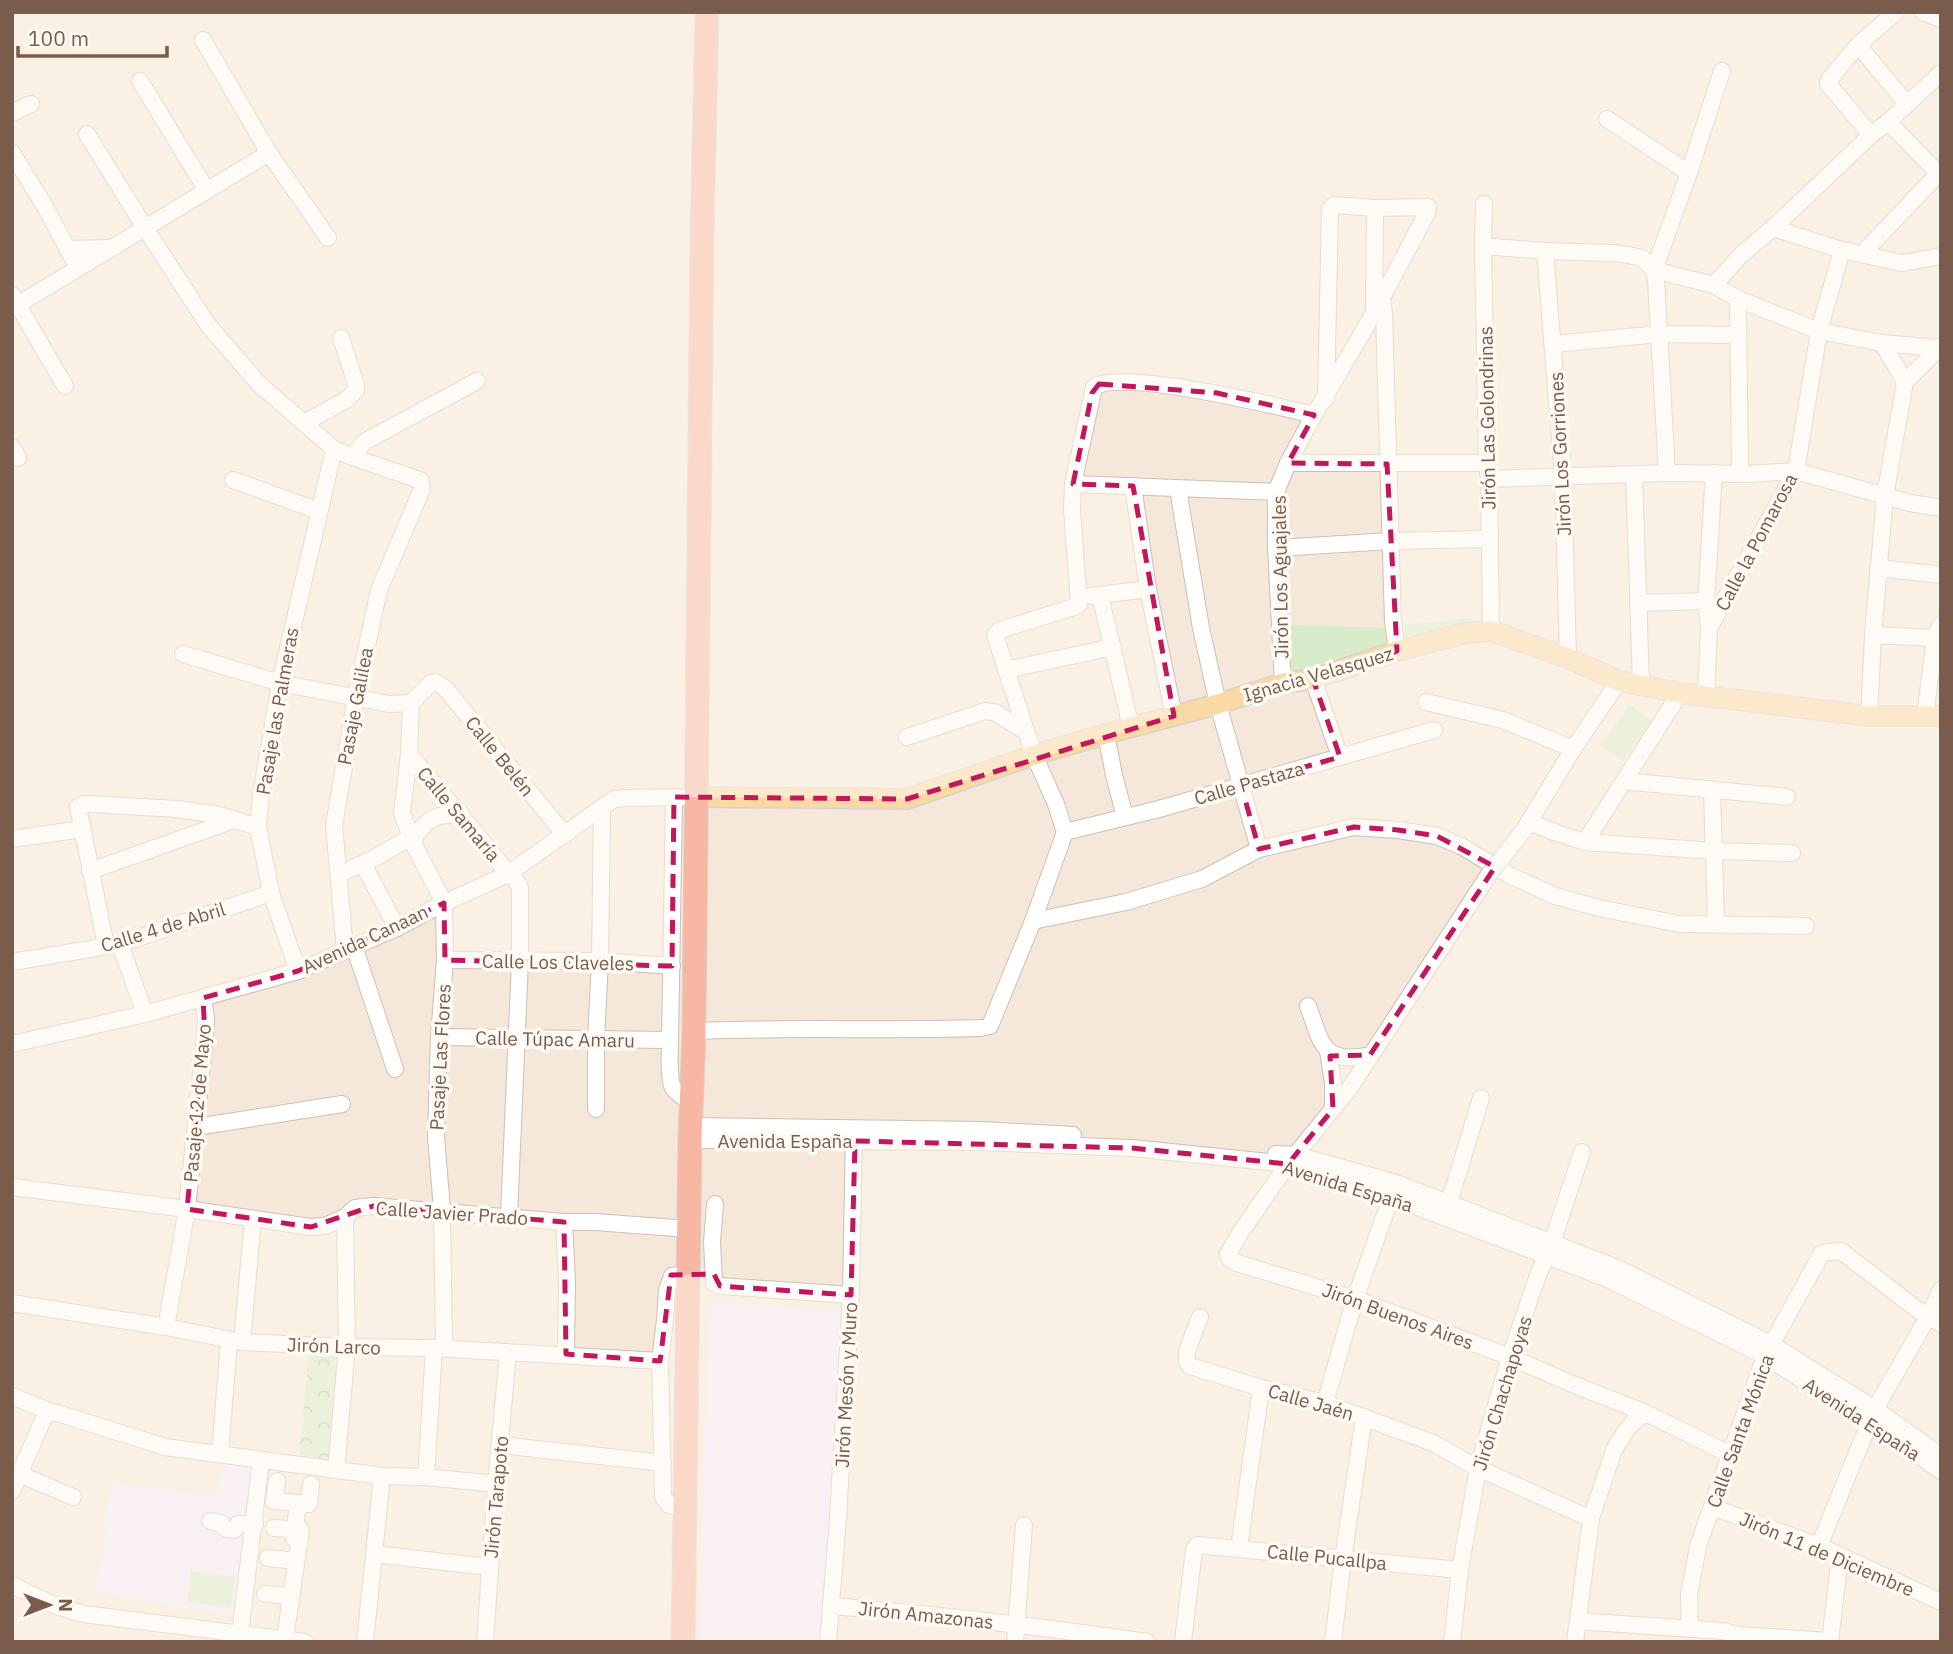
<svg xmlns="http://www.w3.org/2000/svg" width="1953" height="1654" viewBox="0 0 1953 1654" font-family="'IBM Plex Sans',sans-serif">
<defs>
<pattern id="forest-crowns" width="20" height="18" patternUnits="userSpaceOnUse" patternTransform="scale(1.75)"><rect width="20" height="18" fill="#d8ecc9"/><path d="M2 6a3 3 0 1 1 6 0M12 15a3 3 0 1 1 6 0" fill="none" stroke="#b4c2a5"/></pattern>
</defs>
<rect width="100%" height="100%" fill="#fdf6ec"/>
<rect fill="#f5e8da" x="12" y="12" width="1929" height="1630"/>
<g fill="#f3e8fa">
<path d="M710 1301 842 1313 822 1642H699Z"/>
<path d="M223 1461 253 1465 235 1615 94 1592 109 1524 104 1522 112 1483 217 1497Z"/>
</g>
<g fill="#d8ecc9">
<path d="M1471 618 1473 624 1405 636 1404 625Z"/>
<path d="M1291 625 1393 628 1396 643 1291 672Z"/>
<path d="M1630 705 1652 721 1623 761 1601 745Z"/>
<path d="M191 1571 235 1577 231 1608 187 1602Z"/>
</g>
<path fill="url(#forest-crowns)" d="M309 1353 341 1356 331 1462 299 1460Z"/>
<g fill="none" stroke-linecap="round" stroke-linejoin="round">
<defs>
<g id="minor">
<path d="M1923 12 1941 19"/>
<path d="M203 40 269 153 328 238"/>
<path d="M1858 45 1907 104"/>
<path d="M1722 71 1689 173 1654 270 1714 285 1738 299 1819 331 1882 343 1938 348"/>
<path d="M140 81 207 191"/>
<path d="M12 113 31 104"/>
<path d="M1607 119 1689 173"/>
<path d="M1888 122 1938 173"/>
<path d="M87 134 145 228 269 153"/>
<path d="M1871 135 1828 84V81L1858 45 1896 12"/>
<path d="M12 153 44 205 78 268"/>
<path d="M1484 204 1483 246 1487 463 1489 479 1491 631"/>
<path d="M1773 228 1842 250 1902 263 1941 256"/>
<path d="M1483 246 1545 251 1611 253 1628 255 1642 258 1654 270 1656 280 1667 473"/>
<path d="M68 249 110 248"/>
<path d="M1545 251 1563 476 1568 658"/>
<path d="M1862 254 1941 171"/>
<path d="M1714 285 1742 254 1773 228 1871 135 1888 122 1941 73"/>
<path d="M12 295 65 386"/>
<path d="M1382 299 1384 314 1393 622 1397 651"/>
<path d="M1738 299 1740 474"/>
<path d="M12 308 145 228 208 325 259 384 334 449 352 457 420 480 422 489 379 590 356 697 334 825 345 950"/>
<path d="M1374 311 1375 208"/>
<path d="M1882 343 1905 382"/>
<path d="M1553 344 1659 334 1738 335"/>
<path d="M304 423 346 400 356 390V384L341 338"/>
<path d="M12 447 18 458"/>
<path d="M352 457 364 442 477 381"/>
<path d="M1288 463H1487"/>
<path d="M1634 475 1641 684"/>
<path d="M1489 479 1667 473 1748 474 1796 471 1910 503 1941 508"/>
<path d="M233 480 319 511"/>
<path d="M1073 484 1276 492"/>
<path d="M1133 486 1148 589 1174 716"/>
<path d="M1178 489 1201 628 1218 704 1259 849"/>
<path d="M1276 548 1391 541 1490 539"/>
<path d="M1878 568 1941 575"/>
<path d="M1100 595 1131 727"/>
<path d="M1091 596 1148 589"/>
<path d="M1638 603 1706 601"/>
<path d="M1709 628 1796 471 1819 331 1842 250"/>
<path d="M1873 635 1935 638"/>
<path d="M183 654 280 683 389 704 411 703 431 683 435 682 445 688 565 835"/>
<path d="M1006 670 1113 647"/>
<path d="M1313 679 1340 757"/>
<path d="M1283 683 1276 548V492L1288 463 1314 415 1374 313 1427 213 1428 207 1375 208 1334 205 1330 209 1326 398"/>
<path d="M1706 696 1709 628 1706 601 1714 473"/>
<path d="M1426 702 1503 720 1573 749"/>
<path d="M411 703 409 754 402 813 412 841 444 903 445 960 439 1037 436 1136 442 1210 444 1348"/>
<path d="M1869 716 1873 635 1885 496 1905 382 1941 346"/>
<path d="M1925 716 1935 638 1941 624"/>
<path d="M1106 734 1114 775 1125 817"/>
<path d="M907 737 985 711 994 712 1025 731"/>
<path d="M409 754C440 791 470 826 500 863 506 871 517 878 520 888V961L509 1216"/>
<path d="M1624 781 1787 797"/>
<path d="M1712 790 1716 924"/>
<path d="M674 797 670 1040C670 1053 668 1078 673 1088 677 1094 686 1099 692 1103"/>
<path d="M1529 822 1557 833 1585 842 1715 851 1792 853"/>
<path d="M1524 830 1573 749 1619 681"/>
<path d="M1065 832 1159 809 1434 730"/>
<path d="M12 839 82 829"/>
<path d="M412 841C428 817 433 815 461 814"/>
<path d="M1585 842 1680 693"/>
<path d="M363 864 397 928"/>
<path d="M90 871 234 820"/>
<path d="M1490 873 1349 1089 1288 1164 1240 1233 1228 1254 1230 1259 1234 1262 1355 1299 1510 1357 1572 1384 1646 1413 1731 1455"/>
<path d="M339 874 371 860 411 837"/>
<path d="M1033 921 1126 902 1202 879 1259 849 1354 827 1398 830 1437 836 1461 846 1511 876 1555 896 1599 908 1679 924 1806 926"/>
<path d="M120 944 145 1014"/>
<path d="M106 946 78 807 84 804H91L177 809 219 815 258 827"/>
<path d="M354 946 395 1069"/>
<path d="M445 960 600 961 672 966"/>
<path d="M12 962 120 944 271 893"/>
<path d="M298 971 271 893 258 827 261 795 280 683 334 449"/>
<path d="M1308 1006C1322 1044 1322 1065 1370 1055"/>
<path d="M694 1031C790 1027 885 1031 980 1028L990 1026 1033 921 1065 832 1056 804 1034 755 995 635 1000 630 1077 606 1079 603 1072 510 1073 484 1094 387C1123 369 1276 406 1314 415"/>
<path d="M439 1037 670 1040"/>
<path d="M12 1044 145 1014 298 971 397 928 444 903 508 874 614 799 625 798 697 797"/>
<path d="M1328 1051 1333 1083V1109"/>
<path d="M596 1109V1040L600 961 602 808"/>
<path d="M691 1126 982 1130 1073 1135"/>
<path d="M196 1127 342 1104"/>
<path d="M690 1140 980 1142 1132 1148 1288 1164 1391 1197 1608 1279 1765 1356 1869 1422 1941 1471"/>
<path d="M1276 1154 1296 1155 1396 1183 1615 1267 1771 1344 1875 1409 1941 1456"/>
<path d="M12 1187 187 1209 311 1227 325 1226 345 1217 355 1208 373 1206 564 1222H595L689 1229"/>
<path d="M715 1204 712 1242 714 1283 720 1286 851 1295"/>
<path d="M1444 1212 1449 1203 1481 1098"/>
<path d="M564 1222 567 1281 566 1354"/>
<path d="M12 1303 166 1327 242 1342 347 1347 434 1348 660 1361"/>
<path d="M1200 1317 1187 1351V1362L1190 1366 1261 1388 1325 1403 1433 1443 1478 1468 1591 1519"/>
<path d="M166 1327 187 1209 205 1036 206 1018 203 998"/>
<path d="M242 1342 253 1219"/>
<path d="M12 1396 51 1412"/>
<path d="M1325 1403 1355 1299 1394 1189"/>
<path d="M500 1445 663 1463"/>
<path d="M220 1453 229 1341"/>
<path d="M336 1470 347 1347 345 1217"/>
<path d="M19 1474 73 1497"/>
<path d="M426 1477 434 1348"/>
<path d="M277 1481 274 1501 309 1504 311 1484"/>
<path d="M12 1491 43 1420 46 1415 54 1412 165 1447 382 1476 426 1477 496 1484"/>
<path d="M1712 1507 1819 1546 1941 1602"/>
<path d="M685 1510 669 1505 663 1497 660 1361 665 1320 667 1289 672 1276 688 1274"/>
<path d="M210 1521 221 1523C223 1529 228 1530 234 1530L238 1524H255"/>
<path d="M274 1528 301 1530 285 1639"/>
<path d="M294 1539 298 1503"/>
<path d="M1819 1546 1875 1409 1928 1317 1941 1290"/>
<path d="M1239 1548 1261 1388"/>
<path d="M374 1554 489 1567"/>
<path d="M268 1558 296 1561"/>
<path d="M12 1585 56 1606 84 1614 305 1642"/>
<path d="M265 1594 291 1596"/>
<path d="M831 1606C937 1614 1042 1627 1147 1642"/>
<path d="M1578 1621 1723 1631 1739 1635 1830 1641"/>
<path d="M1690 1629 1689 1595 1698 1546 1765 1356 1822 1253 1841 1251 1918 1310 1941 1324"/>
<path d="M240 1634 261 1460"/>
<path d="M365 1642 382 1476"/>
<path d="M485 1642 496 1484 508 1353"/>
<path d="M828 1642 838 1518 851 1295 854 1131"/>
<path d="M1015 1642 1024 1525"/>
<path d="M1183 1642 1194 1549 1197 1545 1460 1570"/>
<path d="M1333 1642 1343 1559 1364 1417"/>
<path d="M1452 1642 1460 1570 1478 1468 1510 1357 1538 1275 1552 1243 1582 1152"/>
<path d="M1575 1642 1591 1519 1614 1450 1625 1432 1634 1421 1646 1413"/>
<path d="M1830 1642 1840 1556"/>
</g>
<path id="major" d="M697 797 907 799 1034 755 1106 734 1218 704 1283 683 1313 679 1397 651 1466 633 1491 631 1568 658 1619 681 1680 693 1869 716H1941"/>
<path id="highway" d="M683 1642 690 1136 694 1031 702 236 707 12"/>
</defs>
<use href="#minor" stroke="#d1beb0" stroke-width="18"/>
<use href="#major" stroke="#dad1cd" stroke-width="22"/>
<use href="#highway" stroke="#dad1cd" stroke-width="25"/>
<use href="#minor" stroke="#fff" stroke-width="16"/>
<use href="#major" stroke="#fbd9a5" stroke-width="19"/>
<use href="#highway" stroke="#f7b7a3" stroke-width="23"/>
<defs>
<path id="minor-bridge" d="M1490 873 1523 831"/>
</defs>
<use href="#minor-bridge" stroke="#d1beb0" stroke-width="18" stroke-linecap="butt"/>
<use href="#minor-bridge" stroke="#fff" stroke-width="16"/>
</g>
<path d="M0 0H1953V1654H0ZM1099 384 1217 393 1314 415 1288 463 1387 464 1397 651 1313 679 1340 757 1241 785 1259 849 1354 827 1398 830 1437 836 1495 867 1370 1055 1330 1056 1333 1109 1288 1164 1132 1148 855 1141 851 1295 720 1286 714 1274 671 1275 660 1361 566 1354 564 1222 373 1206 311 1227 187 1209 205 1036 203 998 298 971 444 903 445 960 672 966 674 797 907 799 1174 716 1133 486 1073 484 1092 393Z" fill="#fdf6ec" fill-opacity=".55" fill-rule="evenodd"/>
<path fill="none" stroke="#c2185b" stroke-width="5" stroke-dasharray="14 9" stroke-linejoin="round" d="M1099 384 1217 393 1314 415 1288 463 1387 464 1397 651 1313 679 1340 757 1241 785 1259 849 1354 827 1398 830 1437 836 1495 867 1370 1055 1330 1056 1333 1109 1288 1164 1132 1148 855 1141 851 1295 720 1286 714 1274 671 1275 660 1361 566 1354 564 1222 373 1206 311 1227 187 1209 205 1036 203 998 298 971 444 903 445 960 672 966 674 797 907 799 1174 716 1133 486 1073 484 1092 393Z"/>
<g text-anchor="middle" stroke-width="7" stroke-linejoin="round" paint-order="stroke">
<g font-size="19" fill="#7a5c4d" stroke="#fffaf3">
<text transform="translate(1487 418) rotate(-91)" y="7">Jirón Las Golondrinas</text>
<text transform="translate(1560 454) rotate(-93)" y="7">Jirón Los Gorriones</text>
<text transform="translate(1756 542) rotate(-62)" y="7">Calle la Pomarosa</text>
<text transform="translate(1280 577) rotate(-91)" y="7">Jirón Los Aguajales</text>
<text transform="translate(1318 674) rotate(-16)" y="7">Ignacia Velasquez</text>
<text transform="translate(355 706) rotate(-79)" y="7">Pasaje Galilea</text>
<text transform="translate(277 711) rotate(-80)" y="7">Pasaje las Palmeras</text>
<text transform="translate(500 756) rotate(51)" y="7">Calle Belén</text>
<text transform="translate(1249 783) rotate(-16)" y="7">Calle Pastaza</text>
<text transform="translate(459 814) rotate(50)" y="7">Calle Samaría</text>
<text transform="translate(163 927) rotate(-17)" y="7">Calle 4 de Abril</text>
<text transform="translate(365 939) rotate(-25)" y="7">Avenida Canaan</text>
<text transform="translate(558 962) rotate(1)" y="7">Calle Los Claveles</text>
<text transform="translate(555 1039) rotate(1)" y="7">Calle Túpac Amaru</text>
<text transform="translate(440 1057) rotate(-87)" y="7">Pasaje Las Flores</text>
<text transform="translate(197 1103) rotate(-85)" y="7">Pasaje 12 de Mayo</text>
<text x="785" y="1148">Avenida España</text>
<text transform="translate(1348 1186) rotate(17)" y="7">Avenida España</text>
<text transform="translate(452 1213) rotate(4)" y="7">Calle Javier Prado</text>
<text transform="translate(1398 1316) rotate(20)" y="7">Jirón Buenos Aires</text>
<text transform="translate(334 1346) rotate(2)" y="7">Jirón Larco</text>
<text transform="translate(846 1385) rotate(-87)" y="7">Jirón Mesón y Muro</text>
<text transform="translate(1502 1393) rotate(-73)" y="7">Jirón Chachapoyas</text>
<text transform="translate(1311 1402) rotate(16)" y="7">Calle Jaén</text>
<text transform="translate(1862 1419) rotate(33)" y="7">Avenida España</text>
<text transform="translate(1740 1431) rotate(-70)" y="7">Calle Santa Mónica</text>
<text transform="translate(496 1497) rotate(-85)" y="7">Jirón Tarapoto</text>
<text transform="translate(1827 1554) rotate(23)" y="7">Jirón 11 de Diciembre</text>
<text transform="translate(1327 1557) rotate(6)" y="7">Calle Pucallpa</text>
<text transform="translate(926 1615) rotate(6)" y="7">Jirón Amazonas</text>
</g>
</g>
<rect width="1953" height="1654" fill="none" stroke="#7a5c4d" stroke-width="28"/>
<g transform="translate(49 1605) rotate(90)" stroke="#fffaf3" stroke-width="5" paint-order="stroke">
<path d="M0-5L12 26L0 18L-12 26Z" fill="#7a5c4d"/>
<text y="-10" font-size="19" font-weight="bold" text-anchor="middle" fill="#7a5c4d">N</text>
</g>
<path d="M18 46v10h149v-10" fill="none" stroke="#7a5c4d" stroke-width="3.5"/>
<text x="28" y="46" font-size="21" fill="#7a5c4d" stroke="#fffaf3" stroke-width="5" paint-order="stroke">100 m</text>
</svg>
